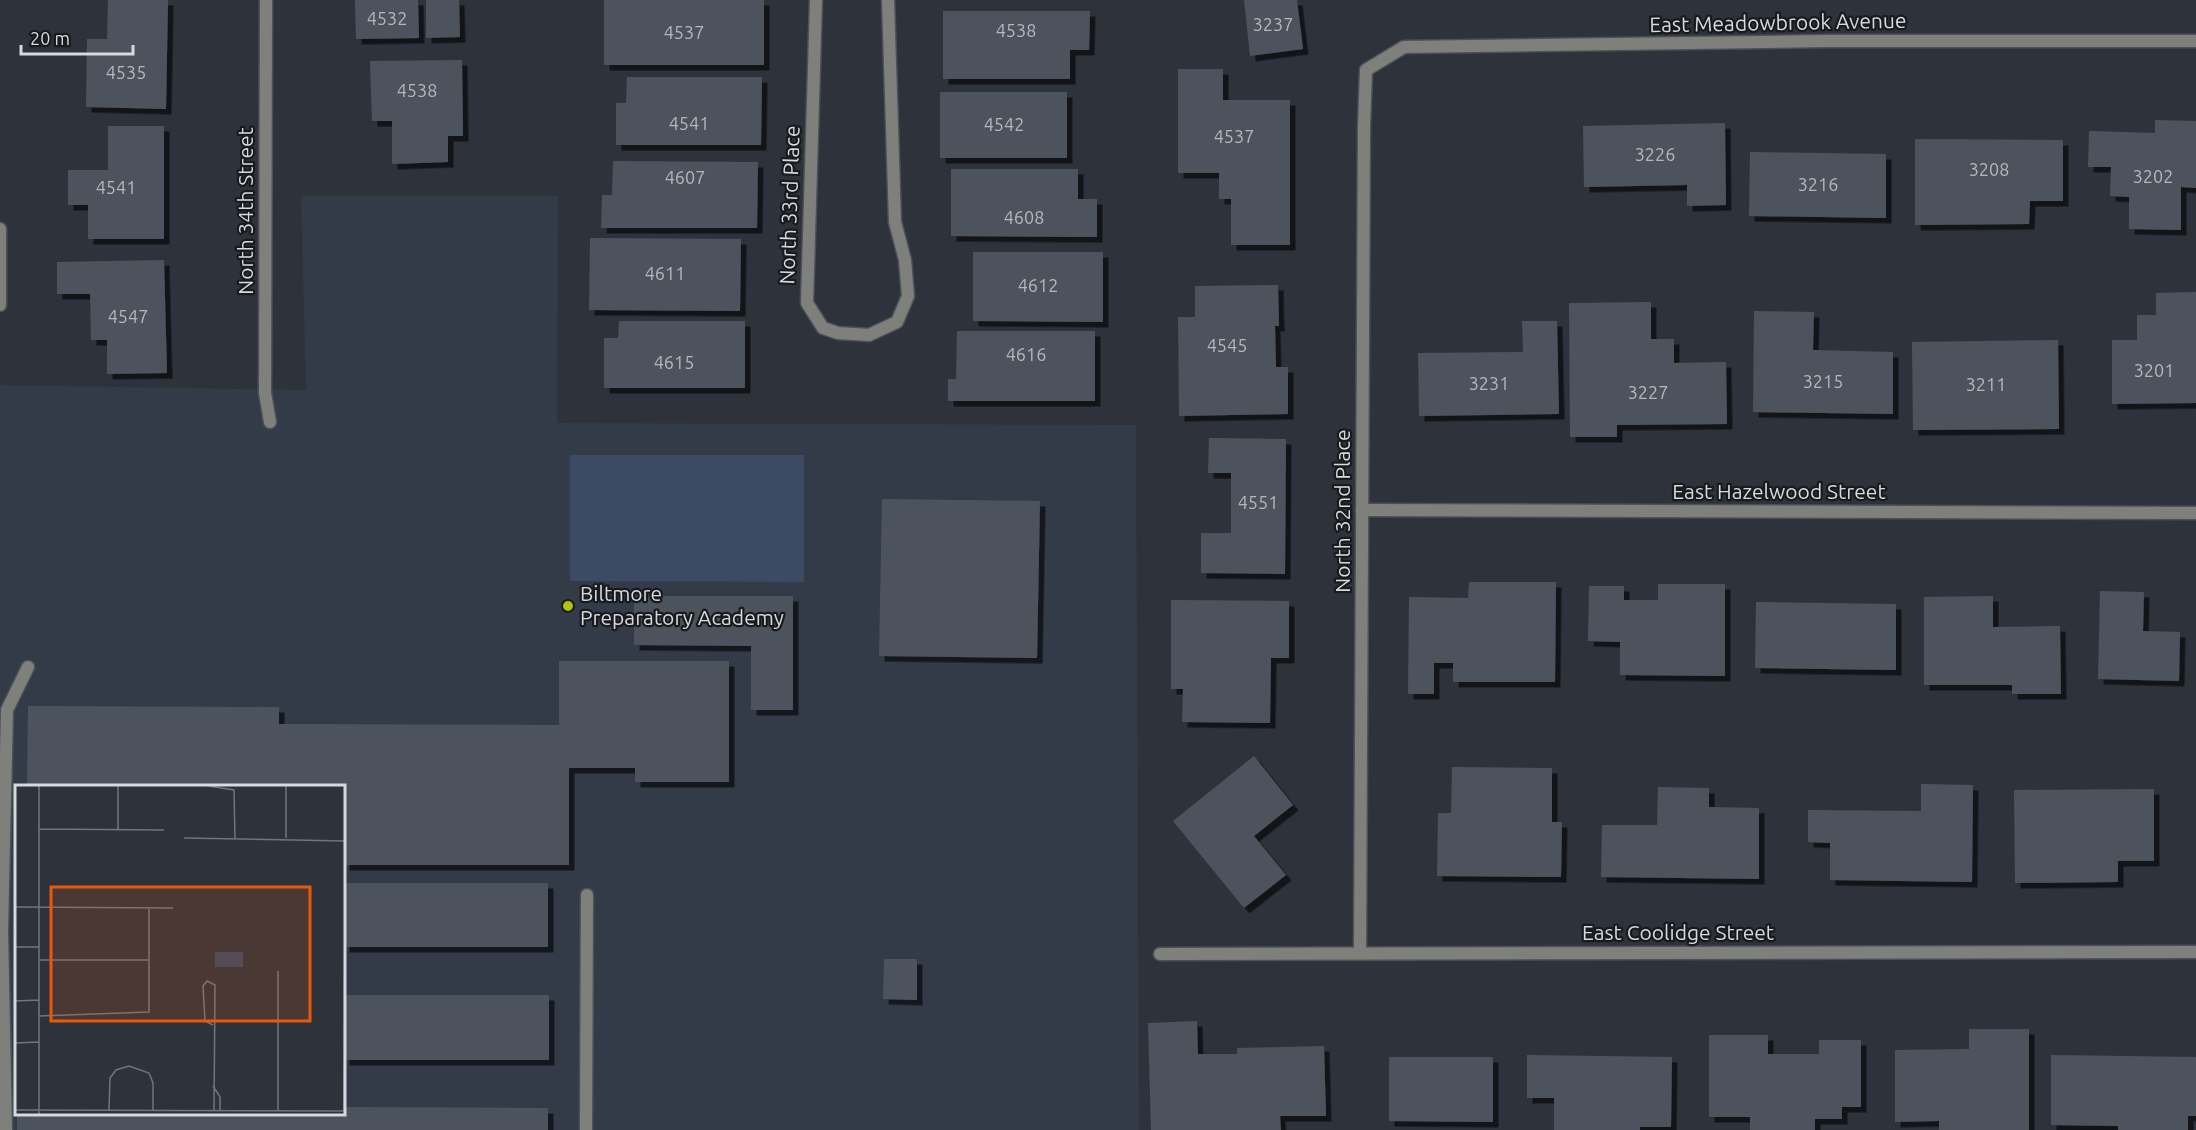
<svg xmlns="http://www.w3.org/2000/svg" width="2196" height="1130" viewBox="0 0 2196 1130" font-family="Ubuntu,sans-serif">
<defs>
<filter id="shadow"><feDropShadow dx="5.5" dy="5.5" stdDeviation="0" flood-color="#0009"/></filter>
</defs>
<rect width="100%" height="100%" fill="#2e333b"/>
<path fill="#333a48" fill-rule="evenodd" d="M301 196H558L557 423 1136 425 1139 1130H0V385L306 390ZM16 786H344V1114H16Z"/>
<path fill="#3d4a64" d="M570 455H804V582L570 581Z"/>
<g fill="#4e535c" filter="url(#shadow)">
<path d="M108 0H168L166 109 86 107 87 39H107Z"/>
<path d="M355 0H418L419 38 356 39Z"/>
<path d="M426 0H459L460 37 426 38Z"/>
<rect x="604" y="0" width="160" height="65"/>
<path d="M1244 0H1297L1303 49 1250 56Z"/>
<path d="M943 11H1090L1089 50H1070V79H943Z"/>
<path d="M462 60 463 136H448V162L392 164V121H372L370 61Z"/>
<path d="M1178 69H1223V100H1290V245H1231V199H1219V173H1178Z"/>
<path d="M627 77H762L761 145H616V103H626Z"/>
<rect x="940" y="92" width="127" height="66"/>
<path d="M2155 120 2196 121V188L2181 187V230L2129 229V197L2110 196 2111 167H2088L2089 131 2155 133Z"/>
<path d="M1725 123 1726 205 1687 206V185L1584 187 1583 126Z"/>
<path d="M108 126H164V239H88V205H68V170H108Z"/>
<path d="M1915 139 2063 140V201H2030L2029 224 1915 225Z"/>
<path d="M1750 152 1886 154V218L1749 216Z"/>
<path d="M613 161 758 162 757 228H601L602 195H612Z"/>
<path d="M951 169H1078V199H1097V237L951 236Z"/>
<path d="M590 238 741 239 740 311 589 310Z"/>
<path d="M973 252H1103V322L973 321Z"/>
<path d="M164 260 167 373 107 374V340H91L90 294H57V262Z"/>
<path d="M1278 285 1279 326H1275L1276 367H1288V414L1179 416 1178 317H1195V286Z"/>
<path d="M2196 292V403L2112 404V340H2137V315H2156V293Z"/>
<path d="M1651 302V339H1674V363L1726 362 1727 424 1617 425V437H1570L1569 303Z"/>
<path d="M1754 311 1814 312 1813 350 1893 352V414L1753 412Z"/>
<path d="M619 321H745V388H604V338H618Z"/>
<path d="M1522 321H1557L1559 414 1419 416 1418 353 1523 352Z"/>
<path d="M957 331H1095V401H948V379H956Z"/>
<path d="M2058 340 2059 429 1913 430 1912 342Z"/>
<path d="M1209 438 1286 439 1285 574 1201 573V533H1231V473H1208Z"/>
<path d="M882 499 1040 501 1037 658 879 656Z"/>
<path d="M1469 582H1556L1555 682H1453V663H1434V694H1408L1409 597 1468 598Z"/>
<path d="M1658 584H1725V676L1620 675V642L1588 641 1589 586H1624V600H1658Z"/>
<path d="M2100 591 2144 592 2143 631 2180 632 2179 681 2098 679Z"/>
<path d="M634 596H793V710H751V646L634 645Z"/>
<path d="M1993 596V627L2060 626 2061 694H2012V685H1924V597Z"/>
<path d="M1171 600 1289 601V658H1271L1270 723 1182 722 1183 689H1171Z"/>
<path d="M1756 602 1896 604V670L1755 668Z"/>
<path d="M559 661H729V782H635V768H569V865H344V786H27L28 706 279 707V724L559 725Z"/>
<path d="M1254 756 1293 805 1254 836 1286 875 1244 908 1173 821Z"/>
<path d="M1452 767 1552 768V822H1562L1561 877 1437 876 1438 813H1451Z"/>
<path d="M1921 784 1973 785 1972 882 1830 880V843L1808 842V810L1921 811Z"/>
<path d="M1658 787 1709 788V807L1759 808V879L1601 877 1602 825H1657Z"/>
<path d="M2154 789V861H2118V882L2015 883 2014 790Z"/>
<rect x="344" y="883" width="204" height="64"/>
<path d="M884 959H917V1000L883 999Z"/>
<rect x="344" y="995" width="205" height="65"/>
<path d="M1197 1021 1198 1054H1237V1048L1324 1046 1326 1116H1280L1281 1130H1151L1148 1023Z"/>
<path d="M1969 1029H2029V1130H1939V1121L1895 1122V1050L1969 1049Z"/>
<path d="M1709 1035H1768V1054H1819V1040H1861V1107H1842V1119H1815V1130H1750V1117H1709Z"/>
<path d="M1527 1055 1672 1057 1671 1127H1640V1130H1554V1098H1527Z"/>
<path d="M2051 1055 2196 1057V1116H2188V1130H2118V1126L2051 1125Z"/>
<path d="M1389 1057H1493V1122L1389 1121Z"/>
<path d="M344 1107 548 1108V1130H17V1114H344Z"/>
</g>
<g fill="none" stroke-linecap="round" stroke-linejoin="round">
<defs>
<g id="lane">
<path d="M0 229V305"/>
<path d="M6 1130 2 930 7 710 28 667"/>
<path d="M586 1130 587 895"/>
</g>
<g id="street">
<path d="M266 0 265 393 270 422"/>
<path d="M816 0 807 303 823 328 838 333 869 335 897 322 908 296 905 260 895 222 888 0"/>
<path d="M1362 510 2196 513"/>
<path d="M1360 953 1364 127 1366 70 1404 47 1825 41H2196"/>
<path d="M1160 954 2196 952"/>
</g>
</defs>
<use href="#lane" stroke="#4c5158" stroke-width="15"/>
<use href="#street" stroke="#4c5158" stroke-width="15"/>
<use href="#lane" stroke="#7f807b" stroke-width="12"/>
<use href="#street" stroke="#7f807b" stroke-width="12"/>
</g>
<circle fill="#afc505" stroke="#181a1e" stroke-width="2" cx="568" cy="606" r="6"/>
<g text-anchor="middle" stroke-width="4.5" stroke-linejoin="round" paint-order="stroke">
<g font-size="18" fill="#b4b8be">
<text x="387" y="25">4532</text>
<text x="1273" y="31">3237</text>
<text x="1016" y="37">4538</text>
<text x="684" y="39">4537</text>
<text x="126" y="79">4535</text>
<text x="417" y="97">4538</text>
<text x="689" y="130">4541</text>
<text x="1004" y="131">4542</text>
<text x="1234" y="143">4537</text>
<text x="1655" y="161">3226</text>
<text x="1989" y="176">3208</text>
<text x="2153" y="183">3202</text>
<text x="685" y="184">4607</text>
<text x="1818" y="191">3216</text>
<text x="116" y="194">4541</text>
<text x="1024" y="224">4608</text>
<text x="665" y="280">4611</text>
<text x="1038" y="292">4612</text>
<text x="128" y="323">4547</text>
<text x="1227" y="352">4545</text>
<text x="1026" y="361">4616</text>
<text x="674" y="369">4615</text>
<text x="2154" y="377">3201</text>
<text x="1823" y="388">3215</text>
<text x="1489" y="390">3231</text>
<text x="1986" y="391">3211</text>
<text x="1648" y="399">3227</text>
<text x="1258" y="509">4551</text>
</g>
<g font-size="21" fill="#d6d9de" stroke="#181a1e">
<text transform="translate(1778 23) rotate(-1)" y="7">East Meadowbrook Avenue</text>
<text transform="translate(790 205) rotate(-88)" y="7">North 33rd Place</text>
<text transform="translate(246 211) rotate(-90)" y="7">North 34th Street</text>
<text x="1779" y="499">East Hazelwood Street</text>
<text transform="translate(1343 511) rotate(-90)" y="7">North 32nd Place</text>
<text x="1678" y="940">East Coolidge Street</text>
</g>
<g font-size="21" fill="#d6d9de" stroke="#181a1e" text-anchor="start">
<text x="580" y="601">Biltmore<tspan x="580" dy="24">Preparatory Academy</tspan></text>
</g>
</g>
<g transform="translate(15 785)">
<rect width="330" height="330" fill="#2e333b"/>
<path d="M200 167H228V182H200Z" fill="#3d4a64"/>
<path fill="none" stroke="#71757c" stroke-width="1.5" d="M194 1 219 5 220 53M24 44 149 45M103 45V1M169 53 330 56M271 53V1M0 122 158 123M0 162H24M24 175H134M263 186V326M0 216 24 215M24 231 134 227V123M198 240 190 236 188 201 192 196 200 200 199 326M0 258 24 257M198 301 205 312V326M0 325 330 326M94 325 95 293 101 285 114 281 134 288 138 298V326M329 326 330 107M24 329V1"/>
<path fill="#e8590c" fill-opacity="0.15" stroke="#e8590c" stroke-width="3" d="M36 102H295V236H36Z"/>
<rect width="330" height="330" fill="none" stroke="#d6d9de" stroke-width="3"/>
</g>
<path d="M21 45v9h112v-9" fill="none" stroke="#d6d9de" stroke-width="3"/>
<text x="30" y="45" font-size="18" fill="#d6d9de" stroke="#181a1e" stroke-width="4.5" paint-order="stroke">20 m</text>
</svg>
